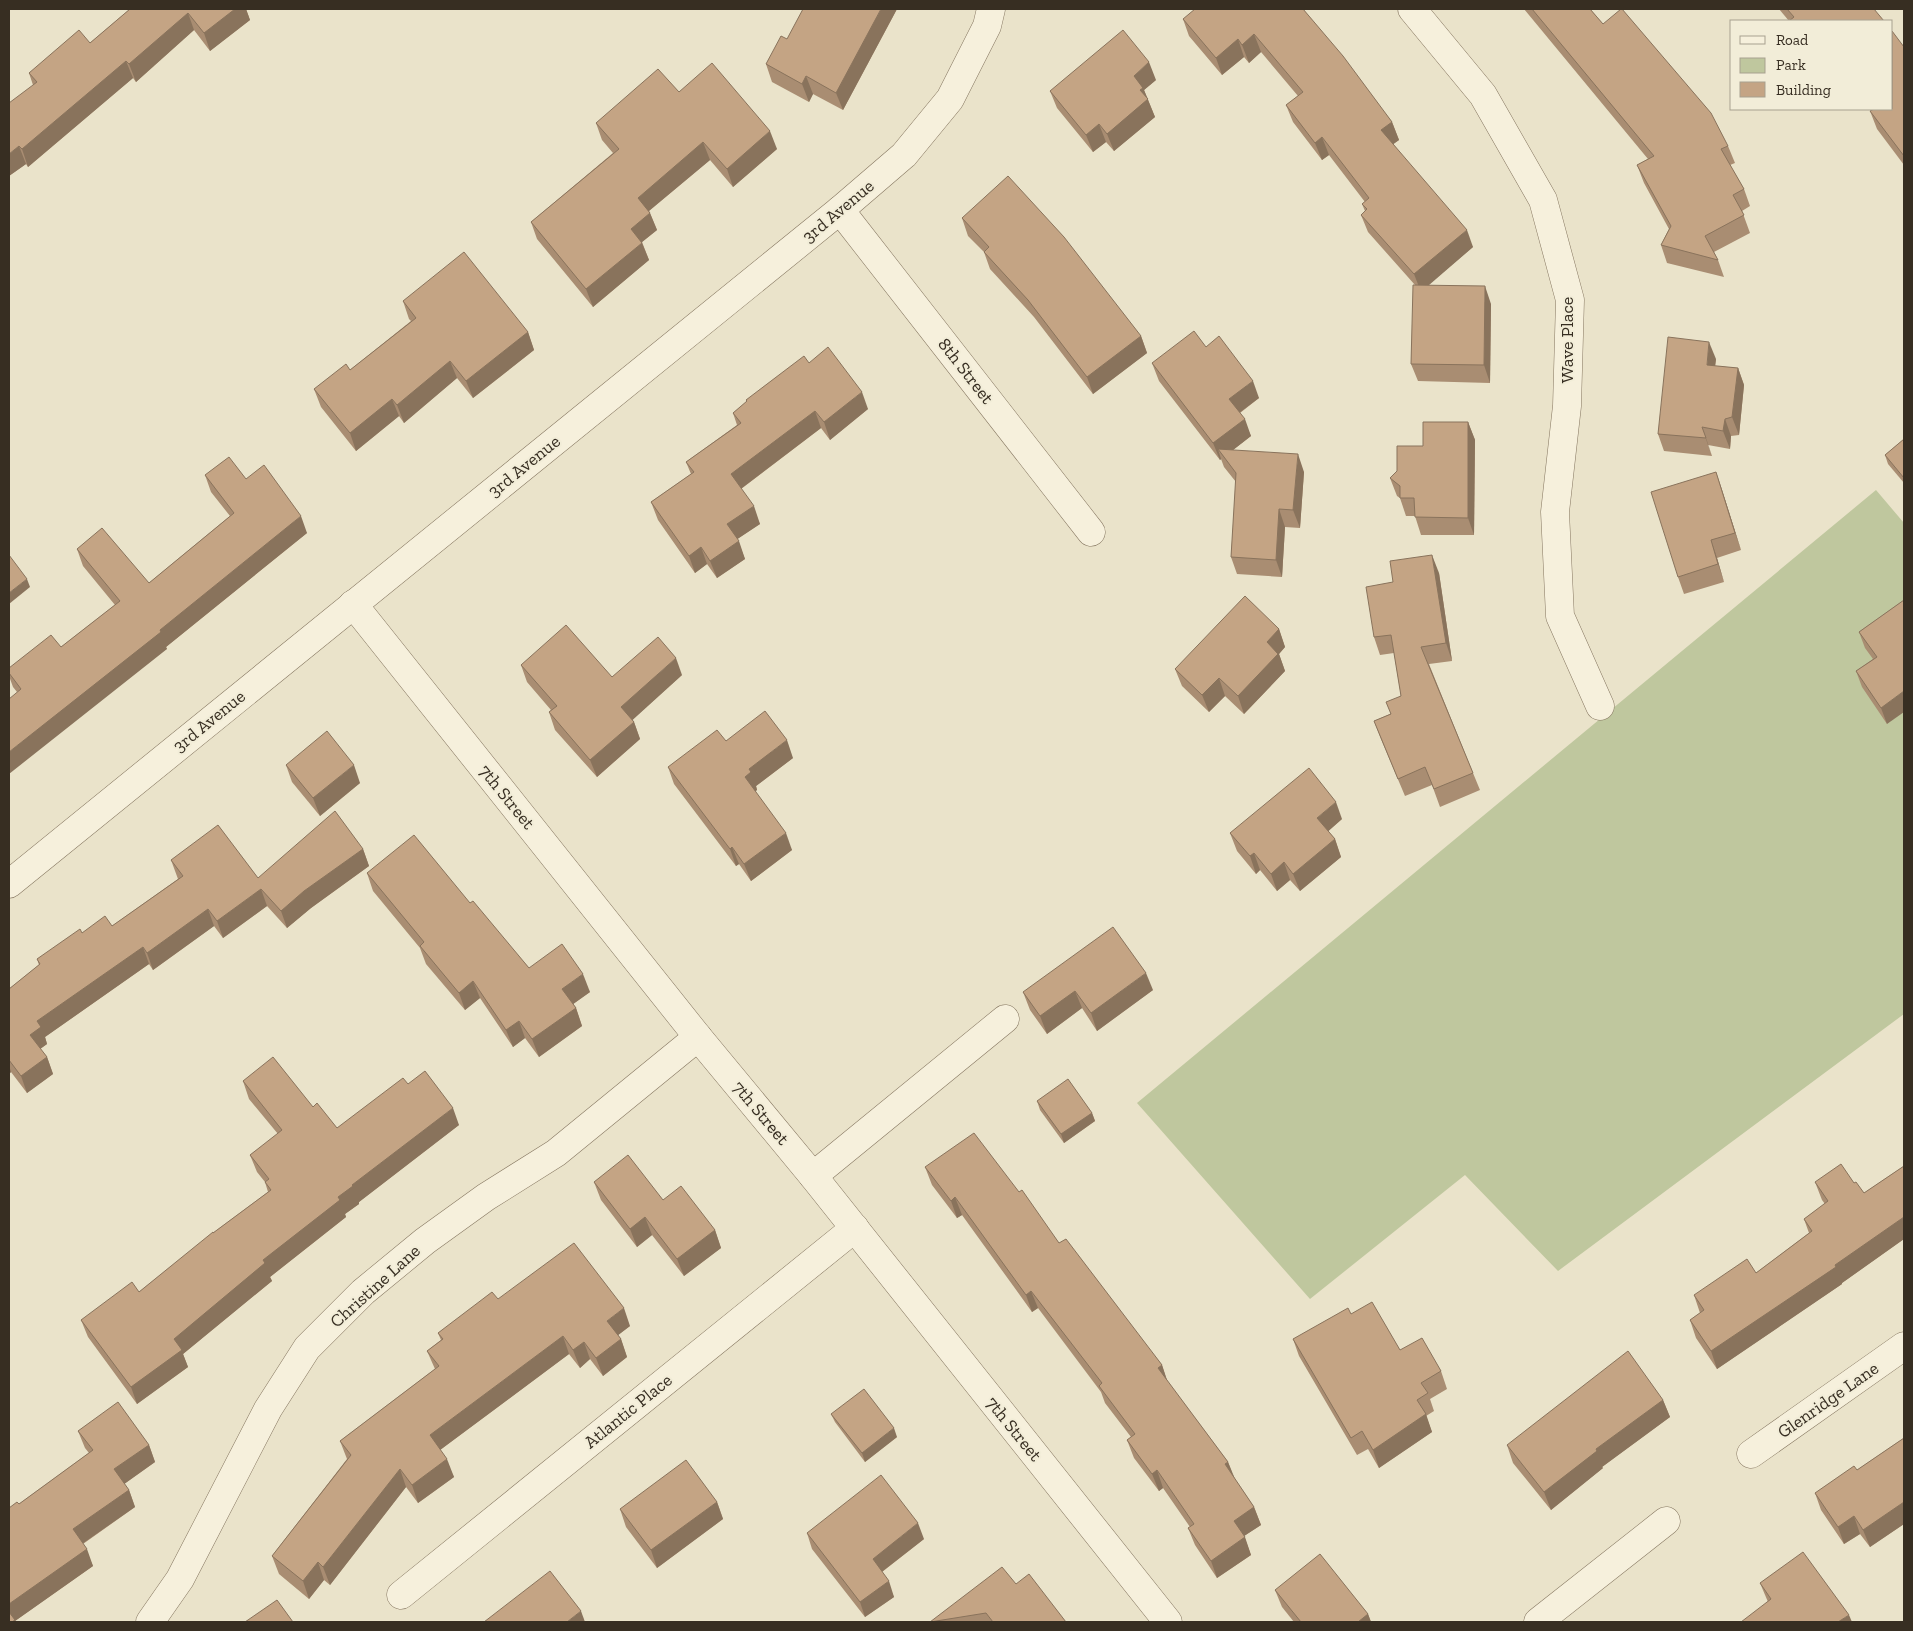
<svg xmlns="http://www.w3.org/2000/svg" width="1913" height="1631" viewBox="0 0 1913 1631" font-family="'Zilla Slab',serif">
<rect width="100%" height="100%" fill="#eae3ca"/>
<path fill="#bfc79e" d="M1876 490 1904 523V1014L1558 1271 1465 1175 1310 1299 1137 1103Z"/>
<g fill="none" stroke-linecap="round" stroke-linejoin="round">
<defs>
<g id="minor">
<path d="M1412 9 1483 95 1543 200 1570 300 1567 406 1555 512 1560 616 1600 706"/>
<path d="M840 210 1091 532"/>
<path d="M353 604 698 1037 813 1176 1168 1622"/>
<path d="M9 884 840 210 904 155 950 99 987 26 991 9"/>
<path d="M813 1176 1005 1019"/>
<path d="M1751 1454 1904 1346"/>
<path d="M401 1595 855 1228"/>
<path d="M150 1622 180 1579 268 1409 307 1348 363 1292 425 1241 486 1197 556 1153 698 1037"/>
<path d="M1538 1622 1666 1521"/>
</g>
</defs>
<use href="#minor" stroke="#857660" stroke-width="29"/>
<use href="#minor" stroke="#f6f0dc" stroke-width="28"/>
</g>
<g fill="#a98d72">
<path d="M130 9H246L250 20 210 51 194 30 136 82 133 78 28 167 26 164 9 176 33 85 29 73 90 43Z"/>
<path d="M897 9 843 110 813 94 809 102 772 82 766 64Z"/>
<path d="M1303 9 1392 122 1399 140 1393 144 1473 247 1428 285 1491 304 1490 383 1418 381 1411 364 1415 285 1368 232 1361 215 1365 211 1362 204 1365 202 1329 155 1322 160 1293 122 1286 105 1298 96 1261 52 1249 63 1244 57 1222 75 1189 36 1183 19Z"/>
<path d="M1524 9H1590L1603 24 1728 146 1735 163 1730 165 1744 189 1750 206 1742 211 1750 233 1714 252 1718 260 1724 277 1667 263 1661 245 1669 229 1644 183 1637 165 1648 159Z"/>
<path d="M1779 9H1874L1789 21Z"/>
<path d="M1904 47V165L1877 129 1870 111 1892 109Z"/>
<path d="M1156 80 1144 90 1155 117 1114 151 1106 142 1093 152 1057 108 1050 91Z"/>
<path d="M679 92 777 149 733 187 710 160 649 211 657 230 642 242 649 260 593 307 537 239 531 222 613 153 602 140 596 123Z"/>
<path d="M962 218 1141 336 1147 353 1093 394 1034 317 990 269 984 252 968 236Z"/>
<path d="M403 301 528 332 534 350 473 398 457 378 404 423 399 416 356 451 321 407 314 389 350 370 411 321 409 319Z"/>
<path d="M1206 347 1259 398 1240 413 1251 436 1233 450 1304 472 1300 528 1285 527 1282 577 1237 574 1231 557 1236 482 1224 467 1221 459 1220 460 1159 381 1152 363Z"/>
<path d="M1716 359 1715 366 1738 368 1744 385 1739 435 1731 436 1730 449 1708 445 1712 456 1664 451 1658 434Z"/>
<path d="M809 363 868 409 830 440 821 428 741 489 760 524 737 539 745 559 717 578 707 564 695 573 658 520 651 502 691 474 686 462 737 425 733 413 747 402 746 400Z"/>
<path d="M1468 422 1475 440 1474 535H1421L1415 516H1406L1400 498 1397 496 1390 478 1423 446Z"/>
<path d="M1904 439V483L1888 464 1885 455Z"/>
<path d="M1716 472 1722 490 1741 550 1717 558 1724 582 1684 594 1678 577Z"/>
<path d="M205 475 246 479 307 533 166 647 167 649 17 692 13 687 9 676V668L61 647 115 605 83 566 77 549 149 583 230 516 211 492Z"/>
<path d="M1439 573 1452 661 1429 664 1473 773 1480 790 1440 807 1432 785 1405 796 1381 739 1374 721 1390 714 1401 696 1394 653 1380 655 1374 637 1393 582Z"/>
<path d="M1904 600 1887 724 1862 687 1856 671 1873 659 1865 648 1859 632Z"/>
<path d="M1279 629 1285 647 1279 654 1285 671 1244 714 1225 696 1209 712 1182 686 1175 669Z"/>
<path d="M521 665 612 677 682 675 632 720 634 722 640 739 597 777 555 730 549 712 551 710 527 682Z"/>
<path d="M726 741 793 758 756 786 757 790 755 791 792 850 751 881 739 864 736 866 674 784 668 767Z"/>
<path d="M286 765 360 783 320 816 292 782Z"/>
<path d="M1342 819 1328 831 1335 839 1341 857 1300 891 1290 880 1277 891 1260 870 1256 874 1237 851 1230 833Z"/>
<path d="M363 849 369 866 311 908 287 928 267 906 223 938 214 926 153 970 149 964 45 1037 47 1044 40 1049 47 1057 53 1074 27 1093 11 1072 9 1074V989L39 965 37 959 82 933 112 926 178 879 171 860 258 878Z"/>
<path d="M367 873 470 903 529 968 590 992 573 1004 576 1008 582 1026 539 1057 525 1038 513 1047 480 998 465 1010 426 964 420 948 373 891Z"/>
<path d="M1153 990 1097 1031 1082 1008 1047 1034 1030 1010 1023 992Z"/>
<path d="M243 1081 313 1107 337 1128 408 1084 459 1125 359 1202V1204L345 1214 346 1217 270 1277 272 1281 183 1354 188 1367 137 1404 88 1337 81 1320 139 1292 213 1233 268 1192 265 1182 257 1172 250 1155 278 1134 249 1099Z"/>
<path d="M1037 1101 1092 1113 1095 1121 1064 1143 1040 1110Z"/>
<path d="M1904 1166V1239L1842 1283V1284L1717 1369 1696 1338 1690 1320 1700 1313 1694 1295 1756 1273 1809 1233 1804 1219 1825 1204 1822 1200 1815 1182 1854 1183 1864 1193Z"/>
<path d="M925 1167 1019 1192 1059 1243 1162 1365 1167 1381 1228 1462 1234 1478 1254 1507 1261 1525 1244 1536 1251 1555 1217 1578 1195 1545 1188 1528 1190 1527 1163 1488 1159 1491 1134 1458 1127 1440 1131 1437 1105 1403 1101 1392 1038 1308 1032 1312 962 1215 957 1218 932 1185Z"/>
<path d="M594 1182 663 1200 715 1230 721 1248 684 1276 652 1235 637 1247 601 1200Z"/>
<path d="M498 1299 630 1326 618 1335 621 1339 627 1357 603 1376 590 1359 580 1368 569 1354 440 1450 454 1477 418 1503 406 1487 330 1585 324 1580 309 1599 279 1574 272 1556 347 1459 340 1441 435 1369 427 1351 441 1340 438 1333Z"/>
<path d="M1351 1314 1400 1350 1441 1371 1447 1389 1430 1399 1434 1411 1426 1416 1432 1432 1379 1468 1368 1449 1357 1455 1299 1356 1293 1339Z"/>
<path d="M1663 1400 1670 1417 1602 1467 1603 1468 1551 1510 1513 1463 1507 1445Z"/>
<path d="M831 1414 897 1437 865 1462 835 1422Z"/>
<path d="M78 1431 149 1445 155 1462 124 1484 129 1490 135 1507 83 1544 93 1566 15 1621 9 1622 19 1504 89 1453 85 1448Z"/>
<path d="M1904 1438V1524L1870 1547 1860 1534 1844 1544 1821 1510 1815 1493 1857 1470Z"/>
<path d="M717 1502 723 1519 657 1568 626 1527 620 1509Z"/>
<path d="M807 1533 924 1539 882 1572 894 1597 865 1617 812 1549Z"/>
<path d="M1760 1583 1852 1622 1768 1602Z"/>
<path d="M1016 1584 1066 1622H930Z"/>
<path d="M1275 1590 1368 1614 1371 1622H1294L1282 1607Z"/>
</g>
<g fill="#89735c">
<path d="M235 9H246L250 20 210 51 204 33Z"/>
<path d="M881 9H897L843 110 836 93Z"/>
<path d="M188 13 194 30 136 82 129 64Z"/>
<path d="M1254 34 1261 52 1249 63 1242 45Z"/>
<path d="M1238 39 1244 57 1222 75 1216 58Z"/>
<path d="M126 61 133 78 28 167 22 149Z"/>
<path d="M1149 62 1156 80 1144 90 1155 117 1114 151 1107 134 1134 76Z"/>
<path d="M806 76 813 94 809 102 802 84Z"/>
<path d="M1392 122 1399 140 1388 148 1381 130Z"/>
<path d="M1099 124 1106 142 1093 152 1086 135Z"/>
<path d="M770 131 777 149 733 187 727 169Z"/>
<path d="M1322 137 1329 155 1322 160 1315 143Z"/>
<path d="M703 142 710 160 644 215 638 198Z"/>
<path d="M19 146 26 164 9 176V154Z"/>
<path d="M650 213 657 230 637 246 631 229Z"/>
<path d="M1467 230 1473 247 1421 292 1414 274Z"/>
<path d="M642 243 649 260 593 307 586 289Z"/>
<path d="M1485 286 1491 304 1490 383 1484 365Z"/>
<path d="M528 332 534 350 473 398 466 381Z"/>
<path d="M1141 336 1147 353 1093 394 1087 377Z"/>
<path d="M1709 342 1716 359 1713 383 1707 365Z"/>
<path d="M450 361 457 378 404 423 397 405Z"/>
<path d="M1738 368 1744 385 1739 435 1732 417Z"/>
<path d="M1253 381 1259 398 1235 416 1229 399Z"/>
<path d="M862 392 868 409 830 440 824 422Z"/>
<path d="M392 399 399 416 356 451 350 433Z"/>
<path d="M815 411 821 428 738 491 731 474Z"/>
<path d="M1245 419 1251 436 1224 457 1218 449 1221 459 1220 460 1213 443Z"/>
<path d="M1725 419 1731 436 1730 449 1723 431Z"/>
<path d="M1468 422 1475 440 1474 535 1468 518Z"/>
<path d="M1702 427 1708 445 1712 456 1706 438Z"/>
<path d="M1298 454 1304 472 1300 528 1293 510Z"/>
<path d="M1716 472 1722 490 1741 550 1735 533Z"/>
<path d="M754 506 760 524 733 542 727 524Z"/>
<path d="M1279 509 1285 527 1282 577 1276 560Z"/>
<path d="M301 516 307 533 166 647 167 649 9 774V752Z"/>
<path d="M1711 540 1717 558 1724 582 1718 564Z"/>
<path d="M739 541 745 559 717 578 710 561Z"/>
<path d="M701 547 707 564 695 573 689 556Z"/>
<path d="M1432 555 1439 573 1452 661 1446 643Z"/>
<path d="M27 579 30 587 9 604V593Z"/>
<path d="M1279 629 1285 647 1279 654 1285 671 1244 714 1238 696 1267 642Z"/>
<path d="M676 658 682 675 627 725 621 707Z"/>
<path d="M1219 678 1225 696 1209 712 1202 695Z"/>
<path d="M1904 691V712L1887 724 1881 708Z"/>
<path d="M634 722 640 739 597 777 590 760Z"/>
<path d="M787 740 793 758 756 786 757 790 751 795 745 777 749 769Z"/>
<path d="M354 765 360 783 320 816 313 798Z"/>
<path d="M1336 802 1342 819 1324 835 1317 818Z"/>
<path d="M786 833 792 850 751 881 744 864Z"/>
<path d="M1335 839 1341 857 1300 891 1293 874Z"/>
<path d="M732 847 739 864 736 866 730 849Z"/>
<path d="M363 849 369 866 311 908 287 928 281 911 304 891Z"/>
<path d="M1254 853 1260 870 1256 874 1250 856Z"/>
<path d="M1284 862 1290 880 1277 891 1271 874Z"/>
<path d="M261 889 267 906 223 938 217 921Z"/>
<path d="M208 909 214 926 153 970 147 953Z"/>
<path d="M143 947 149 964 45 1037 47 1044 36 1052 30 1035 37 1021Z"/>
<path d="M1146 973 1153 990 1097 1031 1091 1013Z"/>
<path d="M583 974 590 992 569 1007 562 989Z"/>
<path d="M473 981 480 998 465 1010 459 993Z"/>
<path d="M1075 991 1082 1008 1047 1034 1040 1016Z"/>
<path d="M576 1008 582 1026 539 1057 532 1039Z"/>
<path d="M519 1021 525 1038 513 1047 506 1030Z"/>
<path d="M47 1057 53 1074 27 1093 21 1076Z"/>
<path d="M9 1065 11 1072 9 1074Z"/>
<path d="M453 1108 459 1125 359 1202V1204L345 1214 346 1217 270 1277 272 1281 183 1354 188 1367 137 1404 131 1387 174 1339 263 1260 338 1197 352 1185Z"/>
<path d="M1092 1113 1095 1121 1064 1143 1061 1134Z"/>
<path d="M955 1197 962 1215 957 1218 951 1201Z"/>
<path d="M645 1217 652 1235 637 1247 630 1229Z"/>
<path d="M1904 1217V1239L1842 1283V1284L1717 1369 1711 1351Z"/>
<path d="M715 1230 721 1248 684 1276 677 1259Z"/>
<path d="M1031 1291 1038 1308 1032 1312 1026 1295Z"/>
<path d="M624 1308 630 1326 613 1339 607 1321Z"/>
<path d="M563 1336 569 1354 436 1453 430 1435Z"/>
<path d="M621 1339 627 1357 603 1376 596 1358Z"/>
<path d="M584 1342 590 1359 580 1368 573 1350Z"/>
<path d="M1162 1365 1168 1383 1158 1368Z"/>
<path d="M1663 1400 1670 1417 1602 1467 1603 1468 1551 1510 1544 1492 1596 1449Z"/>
<path d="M1426 1414 1432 1432 1379 1468 1373 1450Z"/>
<path d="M894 1428 897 1437 865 1462 862 1453Z"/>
<path d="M149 1445 155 1462 120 1487 114 1469Z"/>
<path d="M447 1459 454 1477 418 1503 412 1485Z"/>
<path d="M1228 1462 1235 1479 1225 1464Z"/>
<path d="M400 1469 406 1487 330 1585 323 1567Z"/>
<path d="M1157 1470 1163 1488 1159 1491 1152 1474Z"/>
<path d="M129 1490 135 1507 79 1546 73 1529Z"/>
<path d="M717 1502 723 1519 657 1568 651 1550Z"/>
<path d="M1904 1502V1524L1870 1547 1863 1530Z"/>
<path d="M1254 1507 1261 1525 1241 1538 1234 1521Z"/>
<path d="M1854 1516 1860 1534 1844 1544 1838 1527Z"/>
<path d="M918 1523 924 1539 879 1574 873 1559Z"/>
<path d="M1245 1537 1251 1555 1217 1578 1211 1561Z"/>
<path d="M87 1549 93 1566 15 1621 16 1622H10L9 1618V1604Z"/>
<path d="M318 1562 324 1580 309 1599 303 1581Z"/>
<path d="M889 1581 894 1597 865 1617 860 1602Z"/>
<path d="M581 1611 585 1622H567Z"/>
<path d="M1368 1614 1371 1622H1358Z"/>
<path d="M1849 1615 1852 1622H1838Z"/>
</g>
<g fill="#c4a484" stroke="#89735c">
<path d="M130 9H235L204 33 188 13 129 64 126 61 22 149 19 146 9 154V103L37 82 29 73 79 30 90 43Z"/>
<path d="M803 9H881L836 93 806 76 802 84 766 64 781 36 787 39Z"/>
<path d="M1195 9H1303L1343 56 1392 122 1381 130 1467 230 1414 274 1361 215 1367 209 1362 204 1369 198 1322 137 1315 143 1286 105 1303 92 1254 34 1242 45 1238 39 1216 58 1183 19Z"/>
<path d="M1532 9H1590L1603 24 1621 9H1622L1711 113 1728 146 1721 149 1744 189 1733 195 1744 215 1705 236 1718 260 1661 245 1671 226 1637 165 1654 156Z"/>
<path d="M1787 9H1874L1884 21H1789L1794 17Z"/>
<path d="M1123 30 1149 62 1134 76 1143 88 1140 90 1148 99 1107 134 1099 124 1086 135 1050 91Z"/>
<path d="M1892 31 1904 47V156L1870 111 1874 109H1892Z"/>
<path d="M712 63 770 131 727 169 703 142 638 198 650 213 631 229 642 243 586 289 531 222 619 149 596 123 658 69 679 92Z"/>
<path d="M1008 176 1064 237 1141 336 1087 377 1028 300 984 252 989 247 962 218Z"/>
<path d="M464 252 528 332 466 381 450 361 397 405 392 399 350 433 314 389 346 364 350 370 416 318 403 301Z"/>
<path d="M1413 285 1485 286 1484 365 1411 364Z"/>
<path d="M1194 331 1206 347 1219 336 1253 381 1229 399 1245 419 1213 443 1152 363Z"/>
<path d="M1668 337 1709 342 1707 365 1738 368 1732 417 1725 419 1723 431 1702 427 1706 438 1658 434Z"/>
<path d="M828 347 862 392 824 422 815 411 731 474 754 506 727 524 739 541 710 561 701 547 689 556 651 502 694 472 686 462 741 423 733 413 747 401 746 400 804 356 809 363Z"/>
<path d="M1423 422H1468V518L1415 517 1414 498H1400V486L1390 478 1397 471V446H1423Z"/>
<path d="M1904 439V478L1885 455Z"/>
<path d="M1218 449 1298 454 1293 510 1279 509 1276 560 1231 557 1236 473Z"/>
<path d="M229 457 246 479 264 465 301 516 160 630 161 632 9 752V699L21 689 9 673V668L51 635 61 647 120 601 77 549 102 528 149 583 234 513 205 475Z"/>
<path d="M1716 472 1735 533 1711 540 1718 564 1678 577 1651 492Z"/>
<path d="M9 555 27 579 9 593Z"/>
<path d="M1432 555 1446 643 1421 647 1473 773 1434 789 1425 767 1398 779 1374 721 1391 714 1386 702 1401 696 1391 635 1374 637 1366 587 1393 582 1390 561Z"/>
<path d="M1245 596 1279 629 1267 642 1278 654 1238 696 1219 678 1202 695 1175 669Z"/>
<path d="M1904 600V691L1881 708 1856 671 1877 657 1859 632Z"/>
<path d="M566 625 612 677 658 637 676 658 621 707 634 722 590 760 549 712 557 706 521 665Z"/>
<path d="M765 711 787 740 749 769 751 772 745 777 786 833 744 864 732 847 730 849 668 767 717 730 726 741Z"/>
<path d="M327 731 354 765 313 798 286 765Z"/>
<path d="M1309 768 1336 802 1317 818 1335 839 1293 874 1284 862 1271 874 1254 853 1250 856 1230 833Z"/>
<path d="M335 811 363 849 304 891 281 911 261 889 217 921 208 909 147 953 143 947 37 1021 41 1027 30 1035 47 1057 21 1076 9 1060V989L40 964 37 959 80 929 82 933 105 916 112 926 183 876 171 860 218 825 258 878Z"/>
<path d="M414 835 470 903 473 901 529 968 562 944 583 974 562 989 576 1008 532 1039 519 1021 506 1030 473 981 459 993 420 946 424 942 367 873Z"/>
<path d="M1113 927 1146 973 1091 1013 1075 991 1040 1016 1023 992Z"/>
<path d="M273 1057 313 1107 317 1103 337 1128 403 1078 408 1084 425 1071 453 1108 352 1185 353 1186 338 1197 340 1200 263 1260 265 1263 174 1339 182 1350 131 1387 81 1320 132 1282 139 1292 213 1232V1233L271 1190 265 1182 269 1179 250 1155 282 1130 243 1081Z"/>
<path d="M1068 1079 1092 1113 1061 1134 1037 1101Z"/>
<path d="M974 1133 1019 1192 1022 1190 1059 1243 1066 1239 1162 1365 1158 1368 1228 1462 1225 1464 1254 1507 1234 1521 1245 1537 1211 1561 1188 1528 1194 1524 1157 1470 1152 1474 1127 1440 1135 1434 1099 1386 1102 1383 1031 1291 1026 1295 955 1197 951 1201 925 1167Z"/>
<path d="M628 1155 663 1200 681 1186 715 1230 677 1259 645 1217 630 1229 594 1182Z"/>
<path d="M1841 1164 1854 1183 1856 1182 1864 1193 1904 1166V1217L1835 1265 1836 1267 1711 1351 1690 1320 1704 1310 1694 1295 1747 1259 1756 1273 1812 1231 1804 1219 1828 1201 1815 1182Z"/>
<path d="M574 1243 624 1308 607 1321 621 1339 596 1358 584 1342 573 1350 563 1336 430 1435 447 1459 412 1485 400 1469 323 1567 318 1562 303 1581 272 1556 351 1455 340 1441 439 1366 427 1351 443 1339 438 1333 492 1292 498 1299Z"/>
<path d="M1372 1302 1400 1350 1422 1338 1441 1371 1421 1383 1428 1393 1417 1400 1426 1414 1373 1450 1362 1431 1351 1438 1293 1339 1348 1308 1351 1314Z"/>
<path d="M1628 1351 1663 1400 1596 1449 1597 1451 1544 1492 1507 1445Z"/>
<path d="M864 1389 894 1428 862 1453 831 1414Z"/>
<path d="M118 1402 149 1445 114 1469 129 1490 73 1529 87 1549 9 1604V1508L17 1502 19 1504 93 1450 78 1431Z"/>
<path d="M1904 1438V1502L1863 1530 1854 1516 1838 1527 1815 1493 1854 1466 1857 1470Z"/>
<path d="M686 1460 717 1502 651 1550 620 1509Z"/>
<path d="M881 1475 918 1523 873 1559 889 1581 860 1602 807 1533Z"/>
<path d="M1803 1552 1849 1615 1838 1622H1741L1771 1599 1760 1583Z"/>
<path d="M1320 1554 1368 1614 1358 1622H1301L1275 1590Z"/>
<path d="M1002 1567 1016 1584 1029 1574 1066 1622H993L986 1613 930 1622Z"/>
<path d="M550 1571 581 1611 567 1622H484Z"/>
<path d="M277 1600 293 1622H245Z"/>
<path d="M9 1612 15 1620 12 1622H9Z"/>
</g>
<g text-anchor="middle" stroke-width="4" stroke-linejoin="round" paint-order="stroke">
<g font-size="18" fill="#372e22" stroke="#f2edd8">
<text transform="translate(838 211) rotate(-40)" y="6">3rd Avenue</text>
<text transform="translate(1567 340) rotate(-90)" y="6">Wave Place</text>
<text transform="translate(966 371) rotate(52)" y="6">8th Street</text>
<text transform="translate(524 466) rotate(-39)" y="6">3rd Avenue</text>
<text transform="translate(209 721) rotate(-39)" y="6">3rd Avenue</text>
<text transform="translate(507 797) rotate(51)" y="6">7th Street</text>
<text transform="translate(761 1113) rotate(50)" y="6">7th Street</text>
<text transform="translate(375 1286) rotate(-42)" y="6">Christine Lane</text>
<text transform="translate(1828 1400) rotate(-35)" y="6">Glenridge Lane</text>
<text transform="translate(628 1411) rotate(-39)" y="6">Atlantic Place</text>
<text transform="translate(1014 1429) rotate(51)" y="6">7th Street</text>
</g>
</g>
<rect width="1913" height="1631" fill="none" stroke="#372e22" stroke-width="20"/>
<rect x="1730" y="20" width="162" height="90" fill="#f2edd8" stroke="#a7a18f"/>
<rect x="1740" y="36" width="25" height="8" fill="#f6f0dc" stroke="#a7a18f"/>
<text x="1776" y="45" font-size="15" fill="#372e22">Road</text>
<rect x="1740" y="58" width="25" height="15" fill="#bfc79e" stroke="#a7a18f"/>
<text x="1776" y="70" font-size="15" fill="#372e22">Park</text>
<rect x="1740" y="82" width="25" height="15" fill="#c4a484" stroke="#a7a18f"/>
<text x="1776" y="95" font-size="15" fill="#372e22">Building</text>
</svg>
